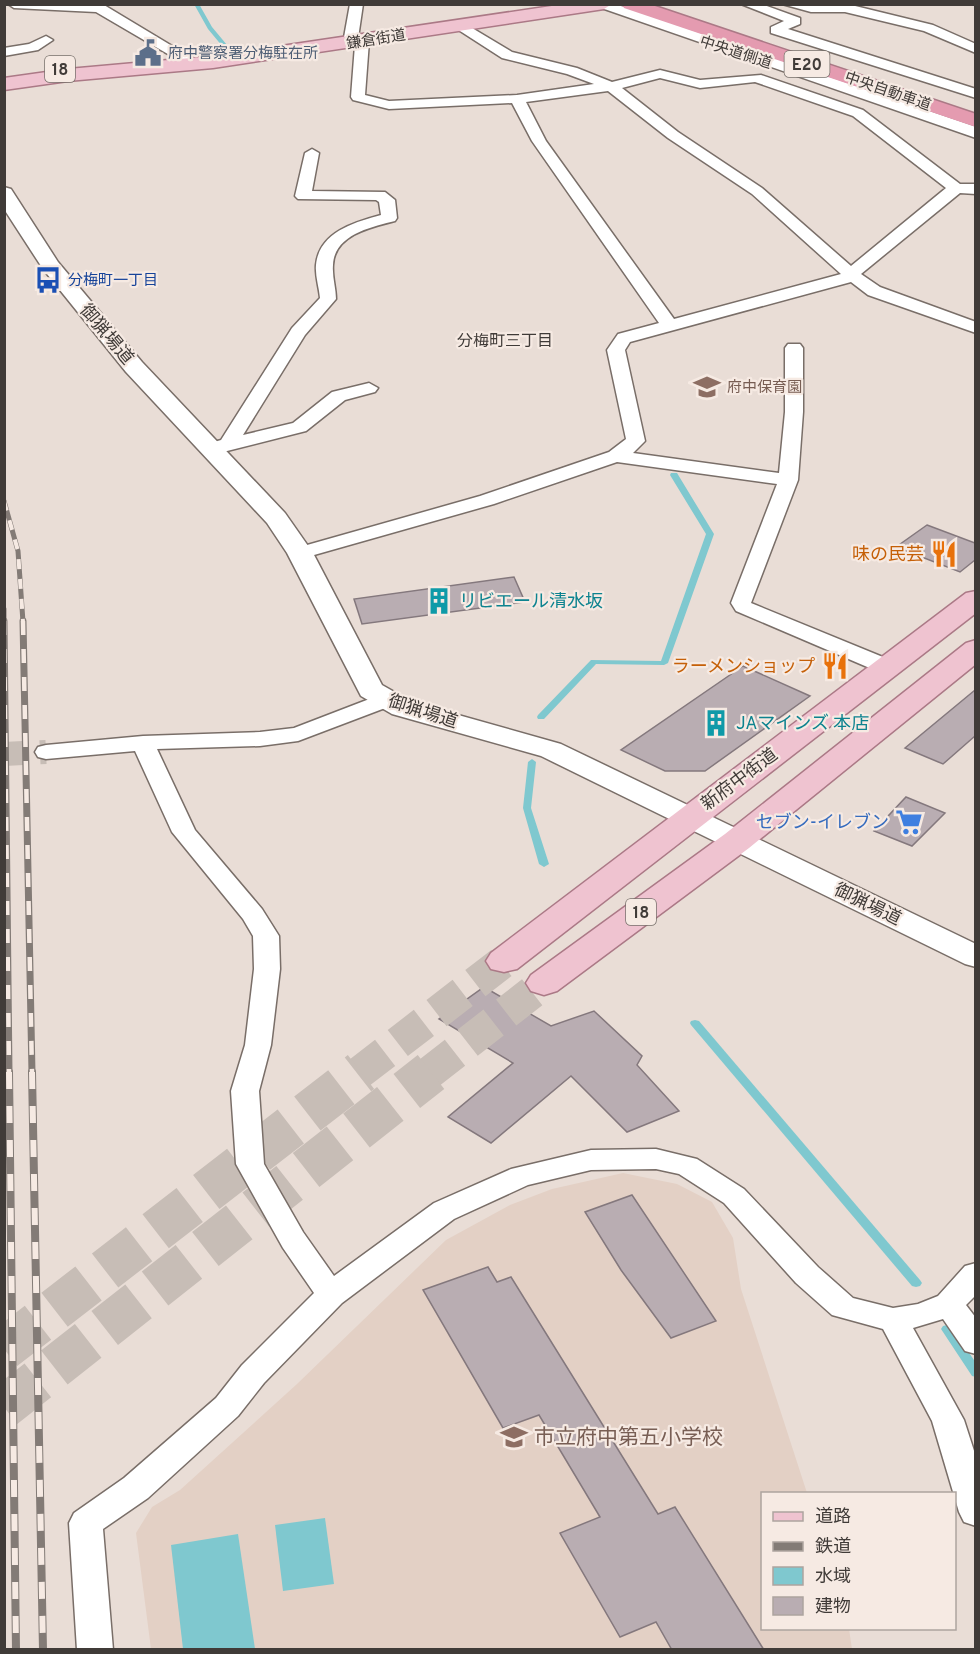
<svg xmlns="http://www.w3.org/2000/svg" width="980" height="1654" viewBox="0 0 980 1654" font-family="Overpass,'Noto Sans JP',sans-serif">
<rect width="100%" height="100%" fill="#e9ddd6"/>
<path fill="#e3d0c5" d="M623 1173 677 1184 712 1202 733 1238 741 1289 807 1493 762 1494V1628L849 1629 852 1649H151L136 1533 152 1507 180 1490 297 1384 446 1240 510 1205 552 1189Z"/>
<g fill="#7fc8cf">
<path d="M325 1518 334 1584 283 1591 275 1525Z"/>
<path d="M238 1534 255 1649H183L171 1545Z"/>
</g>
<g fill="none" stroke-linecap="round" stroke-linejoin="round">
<g fill="#7fc8cf" fill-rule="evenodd">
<path d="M194 4H199L212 27 232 51V53H228L208 29Z"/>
<path d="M671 473H677L714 534 668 663 664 665 596 664 544 719H538L537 717 538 715 591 660 661 661 706 534 670 475Z"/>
<path d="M532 759 536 762 531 808 549 864 544 867 539 864 523 808 528 762Z"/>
<path d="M695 1020 699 1021 920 1280 922 1283 920 1286 916 1287 912 1286 691 1025 690 1023 691 1021Z"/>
<path d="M947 1325 951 1326 976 1363V1377L972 1376 943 1332 941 1329 943 1326Z"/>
</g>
</g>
<g fill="#b9adb2" stroke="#84787d" stroke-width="1.5">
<path d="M927 525 975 543V560L960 572 896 547Z"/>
<path d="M514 577 525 602 362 624 354 599Z"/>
<path d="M743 666 810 696 705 771H665L621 750Z"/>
<path d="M975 690V736L943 764 905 748Z"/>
<path d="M906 797 945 813 912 846 874 831Z"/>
<path d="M484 987 551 1026 594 1011 642 1056 637 1065 679 1111 627 1132 571 1076 491 1143 448 1117 513 1063 439 1019Z"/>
<path d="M632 1195 716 1321 671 1338 621 1270 585 1212Z"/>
<path d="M488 1267 497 1282 511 1277 658 1514 675 1507 764 1650H672L656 1622 620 1637 560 1533 600 1517 539 1415 503 1428 423 1290Z"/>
</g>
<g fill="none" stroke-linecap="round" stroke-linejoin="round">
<path stroke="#c7bdb6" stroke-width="24" stroke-dasharray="24 12" stroke-linecap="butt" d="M4 754 46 752"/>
<g stroke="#c7bdb6" stroke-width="33" stroke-dasharray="33 16" stroke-linecap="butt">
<path d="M359 1073 504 961"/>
<path d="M429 1073 544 983"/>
</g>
<g stroke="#c7bdb6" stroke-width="43" stroke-dasharray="43 21" stroke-linecap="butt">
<path d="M4 1349 361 1072"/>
<path d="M4 1407 431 1072"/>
</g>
<defs>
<g id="minor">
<path d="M8 4 104 5 202 64 200 67H190L96 12 14 8Z"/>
<path d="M350 4H363L358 38H367L369 41 365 95 389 101 517 95 594 84 567 74 502 58 457 29V23L462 22 512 52 577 68 612 82 660 70 700 80 761 75 863 110 960 184H976V194L960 193 861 274 880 287 976 322V333L868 295 851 282 630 342 625 350 645 441 633 453 779 473 785 412V348L788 344H800L803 348V412L798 480 751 603 895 662 898 667 895 672H879L736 611 731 603 777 484 617 462 494 504 307 557H293L290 553 293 549 480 496 609 452 626 439 607 350 618 334 659 323 532 141 512 103 389 109 353 100 351 97 355 45 350 47 343 43ZM660 78 700 88 755 82 853 116 946 188 851 266 762 188 678 132 622 88ZM608 91 668 138 752 194 841 274 674 319 546 141 526 102Z"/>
<path d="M741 4H761L800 18V24L788 29 976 89V98L771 33V27L784 21Z"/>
<path d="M782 4H847L933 25 976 44V53L924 31 845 12H811Z"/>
<path d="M46 36 53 40 38 50 4 56V48L29 44Z"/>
<path d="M312 149 319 153 312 191 385 192 395 200 397 218 395 221C371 227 334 235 333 265 332 277 336 288 336 299L305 335 243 435 293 423 332 392 369 383 378 388 375 392 345 400 306 431 211 455 204 453 202 449 204 445 221 440 292 328 320 298C319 287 315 276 316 265 319 232 355 222 381 215L379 202 376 200 298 199 295 196 305 153Z"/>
<path d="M385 693 393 695 396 700 393 705 298 741 260 746 157 749 195 830 262 909 279 936 280 969 271 1045 259 1091 264 1164 303 1232 334 1276 434 1203 511 1169 591 1150 656 1149 697 1159 744 1189 818 1267 853 1298 893 1308 918 1304 938 1296 965 1266 976 1263V1295L966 1305 976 1318V1354L965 1351 943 1319 913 1328 964 1420 976 1457V1526L964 1522 959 1512 932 1421 883 1329 832 1315 796 1283 724 1203 679 1174 656 1169 591 1170 528 1185 454 1219 342 1303 264 1383 238 1416 148 1498 103 1529 113 1650H77L69 1523 74 1513 124 1478 216 1398 242 1365 314 1293 283 1248 236 1164 231 1091 245 1045 254 969 253 936 243 919 172 832 135 751 46 759 38 757 35 752 38 747 46 745 143 736 260 732 294 728Z"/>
</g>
<g id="tertiary">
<path d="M590 4H615L976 127V138Z"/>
<path d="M4 187 11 189 58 262 142 362 285 513 313 553 382 685 412 702 561 744 976 944V967L965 964 541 756 392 714 361 696 287 553 267 523 126 372 43 269 4 209Z"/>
</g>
<g id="primary">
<path d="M565 4H612L604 9 213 68 68 81 4 90V78L68 69 213 56Z"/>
<path d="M976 591V613L517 969 504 972 491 969 486 961 491 953 966 593Z"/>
<path d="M976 640V664L749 848 557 991 544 995 531 991 526 983 531 975 725 834 966 643Z"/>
</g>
<path id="motorway" d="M622 4H649L976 114V127L624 8Z"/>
</defs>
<use href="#minor" stroke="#796e68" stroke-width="3"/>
<use href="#tertiary" stroke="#796e68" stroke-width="3"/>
<use href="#primary" stroke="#ab7986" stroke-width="3"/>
<use href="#motorway" stroke="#ab7986" stroke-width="3"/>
<use href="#minor" fill="#fff" fill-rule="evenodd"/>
<use href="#tertiary" fill="#fff" fill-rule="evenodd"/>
<use href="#primary" fill="#efc3d0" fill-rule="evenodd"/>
<use href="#motorway" fill="#e49bb0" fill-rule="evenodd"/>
<defs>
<g id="rail-far2">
<path d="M4 501 18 551 23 622"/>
<path d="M4 609V622"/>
</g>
<g id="rail-far1">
<path d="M4 621 9 1073"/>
<path d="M23 621 32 1073"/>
</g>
<g id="rail">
<path d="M9 1072 16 1650"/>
<path d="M32 1072 43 1650"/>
</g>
</defs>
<use href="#rail-far2" stroke="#837b76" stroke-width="5"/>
<use href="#rail-far1" stroke="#837b76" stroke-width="7"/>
<use href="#rail" stroke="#837b76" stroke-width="8"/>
<use href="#rail-far2" stroke="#f6eae3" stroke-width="4" stroke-dasharray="10" stroke-linecap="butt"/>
<use href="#rail-far1" stroke="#f6eae3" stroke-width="4.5" stroke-dasharray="14" stroke-linecap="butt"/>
<use href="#rail" stroke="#f6eae3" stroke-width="6" stroke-dasharray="17" stroke-linecap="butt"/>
</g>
<defs>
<symbol id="civic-bare" viewBox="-9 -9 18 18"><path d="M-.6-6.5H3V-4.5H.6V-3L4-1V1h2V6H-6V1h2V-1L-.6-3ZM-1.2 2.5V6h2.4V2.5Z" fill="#5c6f8a" stroke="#f6eae3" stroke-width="2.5" paint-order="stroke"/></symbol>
<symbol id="bus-bare" viewBox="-9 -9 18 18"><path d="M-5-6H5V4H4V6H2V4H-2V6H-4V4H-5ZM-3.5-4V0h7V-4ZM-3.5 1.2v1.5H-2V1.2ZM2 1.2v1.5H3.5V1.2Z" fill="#1a4fb4" stroke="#f6eae3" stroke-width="2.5" paint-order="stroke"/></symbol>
<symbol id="school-bare" viewBox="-9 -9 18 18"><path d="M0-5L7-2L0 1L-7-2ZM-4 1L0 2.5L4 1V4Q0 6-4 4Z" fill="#8d6e63" stroke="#f6eae3" stroke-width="2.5" paint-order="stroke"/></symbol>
<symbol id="restaurant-bare" viewBox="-9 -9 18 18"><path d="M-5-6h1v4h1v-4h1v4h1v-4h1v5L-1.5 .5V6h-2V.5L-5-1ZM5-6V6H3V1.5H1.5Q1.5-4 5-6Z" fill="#e8710a" stroke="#f6eae3" stroke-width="2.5" paint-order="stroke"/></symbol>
<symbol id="building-bare" viewBox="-9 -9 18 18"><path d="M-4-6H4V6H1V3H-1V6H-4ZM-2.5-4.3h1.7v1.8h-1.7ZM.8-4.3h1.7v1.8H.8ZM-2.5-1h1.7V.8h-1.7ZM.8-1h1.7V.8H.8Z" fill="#0f9aa8" stroke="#f6eae3" stroke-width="2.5" paint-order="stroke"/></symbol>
<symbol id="supermarket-bare" viewBox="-9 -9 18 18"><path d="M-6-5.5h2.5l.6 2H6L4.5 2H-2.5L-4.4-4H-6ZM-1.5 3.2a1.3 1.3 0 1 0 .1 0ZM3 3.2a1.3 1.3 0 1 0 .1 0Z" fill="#3f7fe0" stroke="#f6eae3" stroke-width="2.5" paint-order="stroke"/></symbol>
</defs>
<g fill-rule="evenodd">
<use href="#civic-bare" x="129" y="34" width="38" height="38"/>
<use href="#bus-bare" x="29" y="261" width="38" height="38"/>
<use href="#school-bare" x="688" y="368" width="38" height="38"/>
<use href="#restaurant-bare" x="925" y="535" width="38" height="38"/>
<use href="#building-bare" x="420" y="582" width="38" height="38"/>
<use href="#restaurant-bare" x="816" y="647" width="38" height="38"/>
<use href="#building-bare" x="697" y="704" width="38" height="38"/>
<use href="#supermarket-bare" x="890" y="803" width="38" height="38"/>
<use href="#school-bare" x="495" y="1418" width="38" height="38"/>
</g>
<g text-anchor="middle" stroke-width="4.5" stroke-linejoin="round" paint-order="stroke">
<g font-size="15" fill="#403b38" stroke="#f6eae3">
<text transform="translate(376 39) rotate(-9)" y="5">鎌倉街道</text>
<text transform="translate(736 52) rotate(18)" y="5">中央道側道</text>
<text transform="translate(888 91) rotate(19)" y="5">中央自動車道</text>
</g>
<g font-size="15" fill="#4e5e75" stroke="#f6eae3" text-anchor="start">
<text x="168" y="58">府中警察署分梅駐在所</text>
</g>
<g font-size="15" fill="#164399" stroke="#f6eae3" text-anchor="start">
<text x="68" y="285">分梅町一丁目</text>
</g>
<g font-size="15" fill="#785e54" stroke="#f6eae3" text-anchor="start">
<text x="727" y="392">府中保育園</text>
</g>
<g fill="#f6eae3" stroke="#77706b" stroke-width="1.5">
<rect x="784.5" y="51" width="45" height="26" rx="4.5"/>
<rect x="45" y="56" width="30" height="26" rx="4.5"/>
<rect x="626" y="899" width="30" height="26" rx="4.5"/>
</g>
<g font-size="16" font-weight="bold" fill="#403b38">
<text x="807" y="70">E20</text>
<text x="60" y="75">18</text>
<text x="641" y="918">18</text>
</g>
<g font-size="16" fill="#403b38" stroke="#f6eae3">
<text x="505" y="346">分梅町三丁目</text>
</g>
<g font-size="18" fill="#403b38" stroke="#f6eae3">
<text transform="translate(107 334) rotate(50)" y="6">御猟場道</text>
<text transform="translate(423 711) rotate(18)" y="6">御猟場道</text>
<text transform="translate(739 779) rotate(-37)" y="6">新府中街道</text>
<text transform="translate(868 904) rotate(26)" y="6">御猟場道</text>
</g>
<g font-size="18" fill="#c56008" stroke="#f6eae3" text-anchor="end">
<text x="924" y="560">味の民芸</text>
<text x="815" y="672">ラーメンショップ</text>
</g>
<g font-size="18" fill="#0d838f" stroke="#f6eae3" text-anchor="start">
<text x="459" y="607">リビエール清水坂</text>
<text x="736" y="729">JAマインズ 本店</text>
</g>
<g font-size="18" fill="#366cbe" stroke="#f6eae3" text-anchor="end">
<text x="889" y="828">セブン-イレブン</text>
</g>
<g font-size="21" fill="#785e54" stroke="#f6eae3" text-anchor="start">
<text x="534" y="1444">市立府中第五小学校</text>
</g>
</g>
<rect width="980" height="1654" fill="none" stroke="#403b38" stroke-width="12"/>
<rect x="761" y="1492" width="195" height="138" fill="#f6eae3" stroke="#ada49f" stroke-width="1.5"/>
<rect x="773" y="1512" width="30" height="9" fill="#efc3d0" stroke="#ada49f" stroke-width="1.5"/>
<text x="815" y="1522" font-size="18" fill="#403b38">道路</text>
<rect x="773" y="1542" width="30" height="9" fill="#837b76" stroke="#ada49f" stroke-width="1.5"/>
<text x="815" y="1552" font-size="18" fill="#403b38">鉄道</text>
<rect x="773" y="1567" width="30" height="18" fill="#7fc8cf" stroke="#ada49f" stroke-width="1.5"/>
<text x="815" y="1582" font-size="18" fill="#403b38">水域</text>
<rect x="773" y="1597" width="30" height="18" fill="#b9adb2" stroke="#ada49f" stroke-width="1.5"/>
<text x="815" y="1612" font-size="18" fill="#403b38">建物</text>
</svg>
